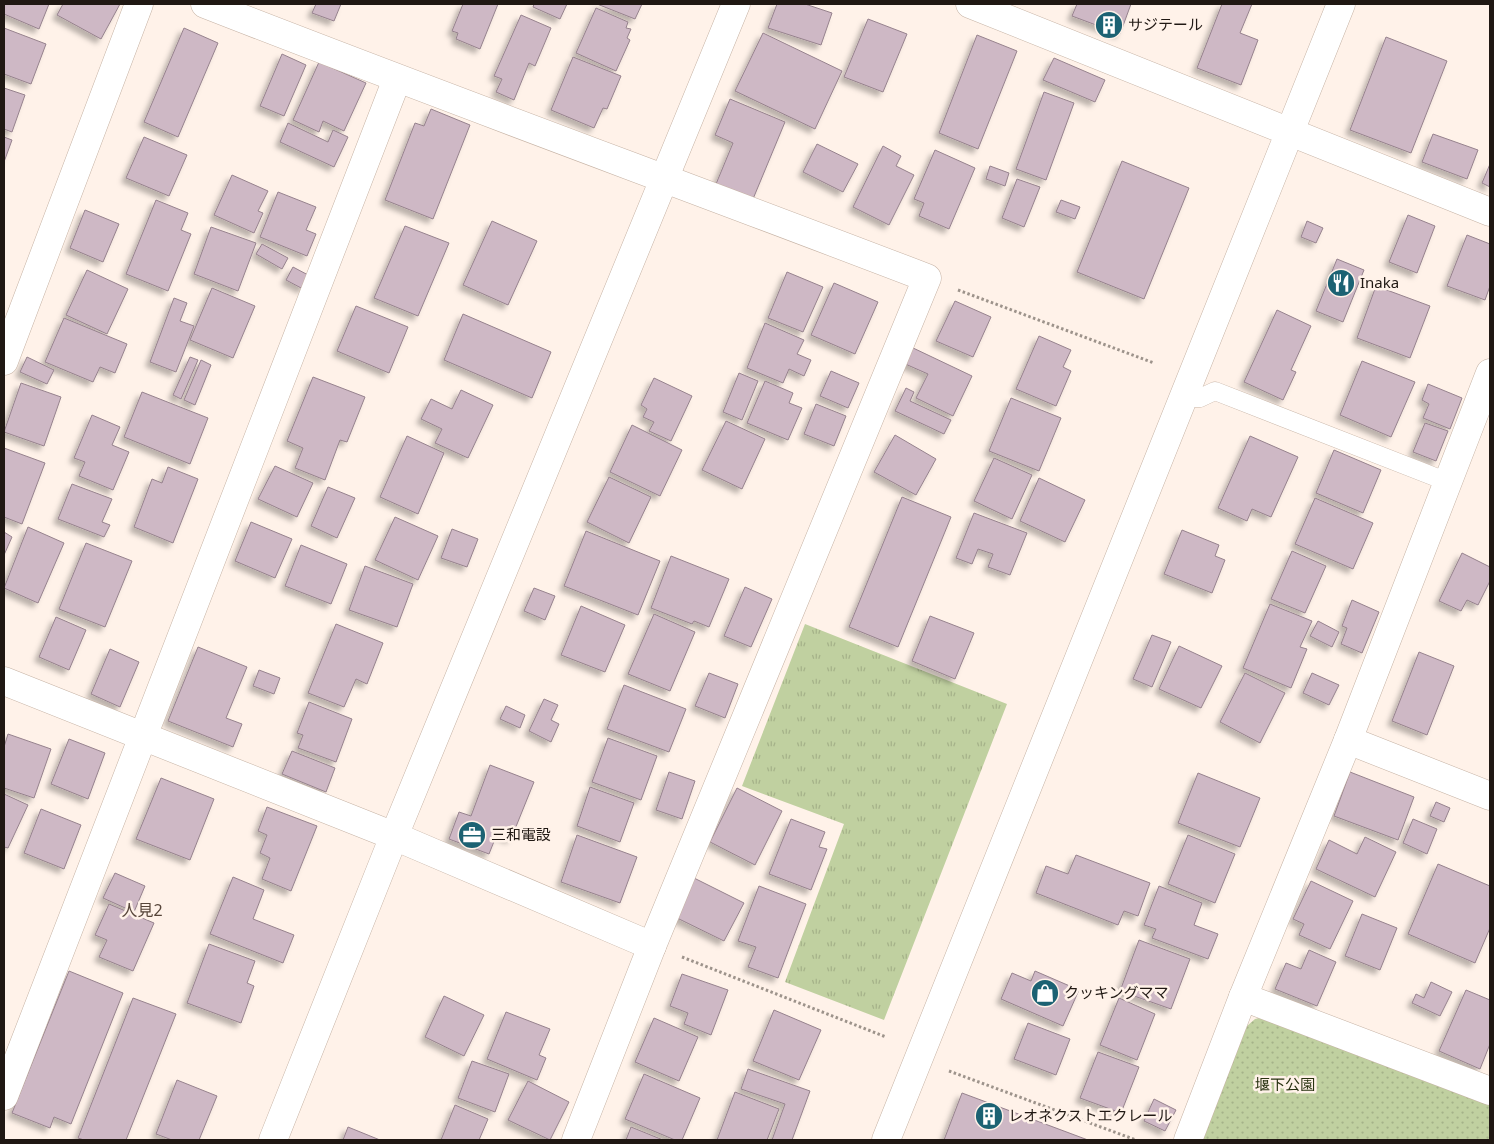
<svg xmlns="http://www.w3.org/2000/svg" width="1494" height="1144" viewBox="0 0 1494 1144" font-family="'Noto Sans','Noto Sans JP',sans-serif">
<defs>
<pattern id="grass-tufts" width="24" height="20" patternUnits="userSpaceOnUse" patternTransform="scale(1.25)"><rect width="24" height="20" fill="#c0d0a0"/><path d="M3 7l-1-3M5 7V3M7 7l1-3M15 17l-1-3M17 17v-4M19 17l1-3" fill="none" stroke="#a5b289"/></pattern>
<pattern id="park-dots" width="8" height="8" patternUnits="userSpaceOnUse" patternTransform="scale(1.25)"><rect width="8" height="8" fill="#c0d0a0"/><path d="M2 2h.1M6 6h.1" fill="none" stroke="#a5b289" stroke-width="1.8" stroke-linecap="round"/></pattern>
<filter id="shadow"><feDropShadow dx="-4.5" dy="4.5" stdDeviation="2.5" flood-color="#0004"/></filter>
</defs>
<rect width="100%" height="100%" fill="#fff2e9"/>
<path fill="url(#grass-tufts)" d="M805 624 1007 704 884 1020 785 982 844 824 742 786Z"/>
<path fill="url(#park-dots)" d="M1264 1017 1490 1105V1140H1202L1247 1026 1255 1019Z"/>
<g fill="#ceb8c5" stroke="#96828d" filter="url(#shadow)">
<path d="M4 4H49L39 29 4 14Z"/>
<path d="M63 4H120L101 39 57 15Z"/>
<path d="M316 4H341L334 21 312 13Z"/>
<path d="M463 4H498L480 49 456 39 458 33 452 31Z"/>
<path d="M534 4H567L560 19 533 7Z"/>
<path d="M597 4H642L635 19Z"/>
<path d="M777 4H805L832 13 821 45 768 28Z"/>
<path d="M1077 4H1131L1120 34 1072 16Z"/>
<path d="M1222 4H1252L1240 33 1258 40 1241 85 1197 68Z"/>
<path d="M596 8 628 22 626 28 631 29 627 38 630 40 616 71 576 53Z"/>
<path d="M521 15 551 28 535 66 529 63 514 100 496 92 502 79 494 76Z"/>
<path d="M868 19 907 34 883 92 844 77Z"/>
<path d="M4 28 46 44 31 84 4 74Z"/>
<path d="M184 28 218 43 178 137 144 122Z"/>
<path d="M763 33 842 71 815 129 735 91Z"/>
<path d="M977 35 1017 51 978 149 939 133Z"/>
<path d="M1386 37 1447 61 1411 153 1350 130Z"/>
<path d="M282 54 306 65 284 116 260 106Z"/>
<path d="M573 57 621 76 607 109 603 108 594 128 551 110Z"/>
<path d="M1054 58 1105 80 1095 102 1043 80Z"/>
<path d="M319 62 366 83 344 131 323 121 319 132 293 120Z"/>
<path d="M4 88 25 95 12 132 4 129Z"/>
<path d="M1044 92 1074 103 1046 180 1016 169Z"/>
<path d="M730 99 785 122 753 199 716 184 733 143 715 135Z"/>
<path d="M431 109 470 125 433 219 385 200 415 123 424 126Z"/>
<path d="M288 123 328 142 333 130 348 137 334 167 280 142Z"/>
<path d="M1433 134 1478 150 1467 179 1422 162Z"/>
<path d="M4 137 12 140 4 162Z"/>
<path d="M144 137 187 155 169 196 126 178Z"/>
<path d="M817 144 858 164 843 192 803 172Z"/>
<path d="M883 146 901 156 896 166 914 175 889 225 853 207Z"/>
<path d="M935 150 975 168 949 229 919 216 924 203 914 199Z"/>
<path d="M1122 161 1189 188 1144 299 1077 272Z"/>
<path d="M1490 164V187L1482 183Z"/>
<path d="M990 166 1009 173 1005 186 986 179Z"/>
<path d="M232 175 268 191 258 211 263 213 254 233 214 215Z"/>
<path d="M1017 179 1040 187 1024 227 1002 218Z"/>
<path d="M278 192 316 207 306 230 316 234 307 256 260 237Z"/>
<path d="M156 200 188 213 181 230 191 234 168 291 126 274Z"/>
<path d="M1061 200 1080 207 1075 219 1056 212Z"/>
<path d="M85 210 119 224 103 262 70 248Z"/>
<path d="M1408 215 1435 226 1417 273 1389 262Z"/>
<path d="M492 221 537 241 508 305 463 285Z"/>
<path d="M1307 221 1323 228 1316 243 1301 237Z"/>
<path d="M405 226 449 243 418 316 374 298Z"/>
<path d="M211 227 256 243 238 291 194 274Z"/>
<path d="M1467 235 1490 244V286L1485 300 1447 286Z"/>
<path d="M262 244 288 258 282 269 256 254Z"/>
<path d="M1337 259 1364 270 1343 322 1316 311Z"/>
<path d="M293 267 310 276 303 289 286 280Z"/>
<path d="M87 270 128 289 107 334 66 315Z"/>
<path d="M787 272 823 287 803 332 768 318Z"/>
<path d="M834 283 878 302 855 354 811 335Z"/>
<path d="M1376 286 1430 306 1410 358 1357 338Z"/>
<path d="M212 288 255 306 233 358 190 340Z"/>
<path d="M174 298 187 303 180 321 194 326 176 372 150 362Z"/>
<path d="M955 301 991 317 973 357 936 341Z"/>
<path d="M356 306 408 327 389 373 337 351Z"/>
<path d="M1277 310 1311 326 1291 370 1296 372 1283 400 1244 382Z"/>
<path d="M463 314 551 352 532 398 444 360Z"/>
<path d="M64 318 127 344 115 373 100 367 93 382 45 362Z"/>
<path d="M765 323 804 340 797 354 811 360 804 376 789 369 783 383 747 368Z"/>
<path d="M1039 336 1071 350 1063 367 1071 371 1056 406 1016 389Z"/>
<path d="M911 347 972 376 953 416 916 398 928 374 903 363Z"/>
<path d="M27 357 54 370 47 384 20 372Z"/>
<path d="M190 357 198 360 181 399 173 395Z"/>
<path d="M201 360 211 365 195 405 184 400Z"/>
<path d="M1362 361 1415 382 1391 437 1340 415Z"/>
<path d="M831 371 859 383 848 408 820 396Z"/>
<path d="M739 373 758 381 742 420 723 412Z"/>
<path d="M313 377 365 397 347 442 340 440 325 480 295 468 303 448 287 441Z"/>
<path d="M654 378 692 396 671 441 649 431 654 422 643 417 647 409 641 405Z"/>
<path d="M765 381 793 393 789 403 802 408 788 440 747 423Z"/>
<path d="M21 383 61 397 44 446 4 432Z"/>
<path d="M1428 384 1462 398 1450 429 1423 418 1429 404 1422 400Z"/>
<path d="M906 388 914 392 910 401 951 420 944 434 895 411Z"/>
<path d="M461 390 493 405 468 458 435 443 442 429 421 419 431 399 452 409Z"/>
<path d="M142 392 208 418 190 464 124 437Z"/>
<path d="M1011 398 1061 418 1039 471 989 451Z"/>
<path d="M816 404 846 416 834 446 804 434Z"/>
<path d="M92 415 120 427 112 445 129 452 113 490 79 476 85 462 74 458Z"/>
<path d="M726 421 765 439 742 489 702 470Z"/>
<path d="M1425 423 1448 431 1436 461 1413 452Z"/>
<path d="M632 425 682 450 660 496 610 472Z"/>
<path d="M895 435 936 459 916 495 874 472Z"/>
<path d="M407 436 444 453 418 514 380 497Z"/>
<path d="M1250 436 1298 457 1271 517 1252 509 1247 521 1218 508Z"/>
<path d="M4 448 45 463 22 524 4 517Z"/>
<path d="M1334 450 1381 470 1363 513 1316 493Z"/>
<path d="M994 458 1032 475 1012 519 974 501Z"/>
<path d="M275 466 313 483 297 517 258 499Z"/>
<path d="M168 467 198 479 173 543 134 527 152 479 162 483Z"/>
<path d="M609 477 651 497 629 543 587 522Z"/>
<path d="M1039 478 1085 500 1065 542 1020 521Z"/>
<path d="M72 484 112 499 102 522 110 525 104 537 58 519Z"/>
<path d="M328 487 355 498 337 538 311 526Z"/>
<path d="M902 497 951 517 898 647 849 627Z"/>
<path d="M1315 498 1373 523 1353 569 1295 544Z"/>
<path d="M974 513 1027 533 1010 575 988 567 993 554 978 549 972 564 956 558Z"/>
<path d="M395 517 438 536 418 580 375 560Z"/>
<path d="M251 522 292 539 275 578 235 561Z"/>
<path d="M28 527 64 543 38 603 4 588Z"/>
<path d="M452 529 478 539 467 567 441 558Z"/>
<path d="M1182 530 1219 545 1215 556 1225 560 1212 593 1164 574Z"/>
<path d="M586 531 660 561 638 615 564 586Z"/>
<path d="M4 532 12 537 4 555Z"/>
<path d="M86 543 132 561 105 627 59 609Z"/>
<path d="M301 545 347 564 331 604 285 586Z"/>
<path d="M1292 551 1326 566 1305 613 1271 599Z"/>
<path d="M1462 553 1490 567V581L1478 605 1467 600 1461 611 1439 601Z"/>
<path d="M671 556 729 579 709 627 694 621 692 624 651 608Z"/>
<path d="M365 566 413 584 397 627 349 610Z"/>
<path d="M745 587 772 599 751 647 724 636Z"/>
<path d="M534 588 555 596 545 620 524 611Z"/>
<path d="M1352 600 1379 612 1362 653 1341 644 1347 628 1342 626Z"/>
<path d="M1270 604 1312 621 1300 647 1307 649 1291 688 1243 668Z"/>
<path d="M581 606 625 625 605 672 561 655Z"/>
<path d="M654 614 695 632 670 691 628 674Z"/>
<path d="M930 616 974 633 955 679 912 661Z"/>
<path d="M56 617 86 630 69 670 39 657Z"/>
<path d="M1318 621 1339 632 1332 647 1310 636Z"/>
<path d="M336 624 383 643 367 684 356 679 344 707 308 693Z"/>
<path d="M1152 635 1171 642 1152 687 1133 679Z"/>
<path d="M1179 646 1222 666 1201 708 1159 689Z"/>
<path d="M198 647 247 667 226 718 242 724 233 747 168 721Z"/>
<path d="M110 649 139 662 120 707 91 694Z"/>
<path d="M1419 652 1454 666 1427 735 1392 721Z"/>
<path d="M259 670 280 678 274 694 253 686Z"/>
<path d="M709 673 738 684 725 718 695 706Z"/>
<path d="M1245 673 1285 693 1260 743 1220 722Z"/>
<path d="M1312 673 1339 685 1329 705 1303 693Z"/>
<path d="M624 685 686 709 669 752 607 729Z"/>
<path d="M544 699 558 705 551 720 559 724 551 742 529 731Z"/>
<path d="M309 702 352 719 336 762 298 748 303 735 297 733Z"/>
<path d="M506 706 525 715 520 728 500 719Z"/>
<path d="M8 734 51 749 34 798 4 788V747Z"/>
<path d="M608 738 657 756 641 800 592 782Z"/>
<path d="M69 739 105 753 88 799 51 784Z"/>
<path d="M292 751 335 768 326 792 282 774Z"/>
<path d="M490 765 534 782 511 839 497 834 489 854 449 839 459 812 471 816Z"/>
<path d="M669 772 695 781 682 819 656 810Z"/>
<path d="M1350 772 1414 797 1398 840 1334 816Z"/>
<path d="M1198 773 1260 798 1240 847 1178 823Z"/>
<path d="M161 778 214 799 190 860 136 839Z"/>
<path d="M590 787 634 803 620 842 577 826Z"/>
<path d="M737 788 782 811 755 865 710 842Z"/>
<path d="M4 794 28 805 8 848 4 847Z"/>
<path d="M1436 802 1450 808 1444 822 1430 816Z"/>
<path d="M267 807 317 826 291 891 262 879 270 858 260 853 267 835 258 831Z"/>
<path d="M41 809 81 825 64 869 24 853Z"/>
<path d="M791 819 825 832 819 847 827 849 811 890 769 874Z"/>
<path d="M1413 819 1437 829 1427 854 1403 843Z"/>
<path d="M577 835 637 857 620 903 561 882Z"/>
<path d="M1188 835 1235 854 1215 903 1168 884Z"/>
<path d="M1365 837 1396 852 1375 897 1316 869 1329 840 1357 854Z"/>
<path d="M1076 855 1150 883 1138 916 1124 911 1118 925 1036 893 1046 866 1068 874Z"/>
<path d="M1438 864 1490 886V928L1475 963 1408 934Z"/>
<path d="M115 873 145 886 134 912 103 898Z"/>
<path d="M233 877 264 890 253 919 294 935 283 963 210 934Z"/>
<path d="M694 878 744 903 724 941 675 917Z"/>
<path d="M1311 881 1353 901 1330 949 1299 935 1304 924 1293 919Z"/>
<path d="M759 886 806 904 778 978 748 967 756 947 738 941Z"/>
<path d="M1159 886 1202 903 1194 925 1218 934 1208 959 1152 938 1156 929 1144 925Z"/>
<path d="M109 904 154 923 133 971 99 957 107 940 95 935Z"/>
<path d="M1362 914 1397 928 1380 970 1345 956Z"/>
<path d="M1139 940 1190 959 1171 1009 1120 991Z"/>
<path d="M209 944 255 961 247 983 254 986 241 1023 187 1003Z"/>
<path d="M1309 950 1336 962 1317 1006 1275 989 1286 963 1301 969Z"/>
<path d="M69 971 123 993 71 1124 54 1117 50 1128 12 1113Z"/>
<path d="M1035 971 1079 990 1063 1026 1001 999 1012 973 1031 981Z"/>
<path d="M682 974 728 990 711 1035 684 1024 688 1013 670 1006Z"/>
<path d="M1431 982 1452 992 1440 1016 1412 1003 1416 994 1424 998Z"/>
<path d="M1466 990 1490 1000V1044L1480 1069 1439 1051Z"/>
<path d="M444 996 484 1015 464 1056 425 1037Z"/>
<path d="M133 998 176 1014 126 1140H84L78 1138Z"/>
<path d="M1119 998 1155 1014 1137 1060 1100 1045Z"/>
<path d="M774 1010 821 1030 799 1080 753 1061Z"/>
<path d="M506 1012 550 1029 539 1055 546 1058 537 1080 487 1059Z"/>
<path d="M654 1018 698 1037 679 1081 635 1062Z"/>
<path d="M1028 1023 1070 1039 1056 1075 1014 1059Z"/>
<path d="M1098 1052 1139 1067 1121 1113 1080 1098Z"/>
<path d="M472 1061 509 1074 495 1112 458 1098Z"/>
<path d="M748 1069 810 1091 792 1140H772L785 1104 741 1089Z"/>
<path d="M644 1074 700 1098 682 1140H675L625 1119Z"/>
<path d="M177 1080 217 1096 199 1140H172L156 1134Z"/>
<path d="M528 1081 569 1102 550 1140 508 1120Z"/>
<path d="M735 1092 779 1109 767 1140H717Z"/>
<path d="M962 1093 1088 1140H944Z"/>
<path d="M1154 1099 1176 1110 1165 1131 1144 1121Z"/>
<path d="M455 1105 488 1119 479 1140H441Z"/>
<path d="M348 1127 380 1140H343Z"/>
<path d="M631 1127 663 1140H626Z"/>
</g>
<g fill="none" stroke-linecap="round" stroke-linejoin="round">
<defs>
<path id="service" d="M1183 398H1200L1215 391 1448 482"/>
<g id="minor">
<path d="M205 4C445 98 687 186 927 278L652 946 576 1140"/>
<path d="M970 4 1490 212"/>
<path d="M4 361 139 4"/>
<path d="M4 681 394 836 652 946"/>
<path d="M1348 740 1490 796"/>
<path d="M1243 997 1490 1091"/>
<path d="M4 1096 397 79"/>
<path d="M1188 1140 1243 997 1348 740 1490 373"/>
</g>
<g id="tertiary">
<path d="M273 1140 394 836 736 4"/>
<path d="M886 1140 1341 4"/>
</g>
</defs>
<use href="#service" stroke="#c6b3a5" stroke-width="19"/>
<use href="#minor" stroke="#c6b3a5" stroke-width="29"/>
<use href="#tertiary" stroke="#c6b3a5" stroke-width="29"/>
<g stroke="#9d938b" stroke-width="3" stroke-dasharray="2.5 2.5" stroke-linecap="butt">
<path d="M958 290 1154 363"/>
<path d="M682 957 886 1037"/>
<path d="M949 1071 1136 1140"/>
</g>
<use href="#service" stroke="#fff" stroke-width="18"/>
<use href="#minor" stroke="#fff" stroke-width="28"/>
<use href="#tertiary" stroke="#fff" stroke-width="28"/>
</g>
<defs>
<symbol id="building-disc" viewBox="-11 -11 22 22"><circle r="9.5" fill="#1c6273" stroke="#fff2e9"/><path d="M-4-6H4V6H1V3H-1V6H-4ZM-2.5-4.3h1.7v1.8h-1.7ZM.8-4.3h1.7v1.8H.8ZM-2.5-1h1.7V.8h-1.7ZM.8-1h1.7V.8H.8Z" fill="#fff"/></symbol>
<symbol id="restaurant-disc" viewBox="-11 -11 22 22"><circle r="9.5" fill="#1c6273" stroke="#fff2e9"/><path d="M-5-6h1v4h1v-4h1v4h1v-4h1v5L-1.5 .5V6h-2V.5L-5-1ZM5-6V6H3V1.5H1.5Q1.5-4 5-6Z" fill="#fff"/></symbol>
<symbol id="office-disc" viewBox="-11 -11 22 22"><circle r="9.5" fill="#1c6273" stroke="#fff2e9"/><path d="M-6-3h4V-5.5h4V-3h4V5H-6ZM-1-4.5V-3h2v-1.5ZM-6 0V1H6V0Z" fill="#fff"/></symbol>
<symbol id="shop-disc" viewBox="-11 -11 22 22"><circle r="9.5" fill="#1c6273" stroke="#fff2e9"/><path d="M-5-2.5h2.3a2.7 3.5 0 0 1 5.4 0H5L5.5 6h-11ZM-1.5-2.5h3a1.5 2.3 0 0 0-3 0Z" fill="#fff"/></symbol>
</defs>
<g fill-rule="evenodd">
<use href="#building-disc" x="1093" y="9" width="32" height="32"/>
<use href="#restaurant-disc" x="1325" y="267" width="32" height="32"/>
<use href="#office-disc" x="456" y="819" width="32" height="32"/>
<use href="#shop-disc" x="1029" y="977" width="32" height="32"/>
<use href="#building-disc" x="973" y="1100" width="32" height="32"/>
</g>
<g text-anchor="middle" stroke-width="5" stroke-linejoin="round" paint-order="stroke">
<g font-size="15" fill="#201813" stroke="#fff2e9" text-anchor="start">
<text x="1128" y="30">サジテール</text>
<text x="1360" y="288">Inaka</text>
<text x="491" y="840">三和電設</text>
<text x="1064" y="998">クッキングママ</text>
<text x="1008" y="1121">レオネクストエクレール</text>
</g>
<g font-size="15" fill="#293311" stroke="#fff2e9">
<text x="1285" y="1090">堰下公園</text>
</g>
<g font-size="16" fill="#564539" stroke="#fff2e9">
<text x="142" y="916">人見2</text>
</g>
</g>
<rect width="1494" height="1144" fill="none" stroke="#201813" stroke-width="10"/>
</svg>
